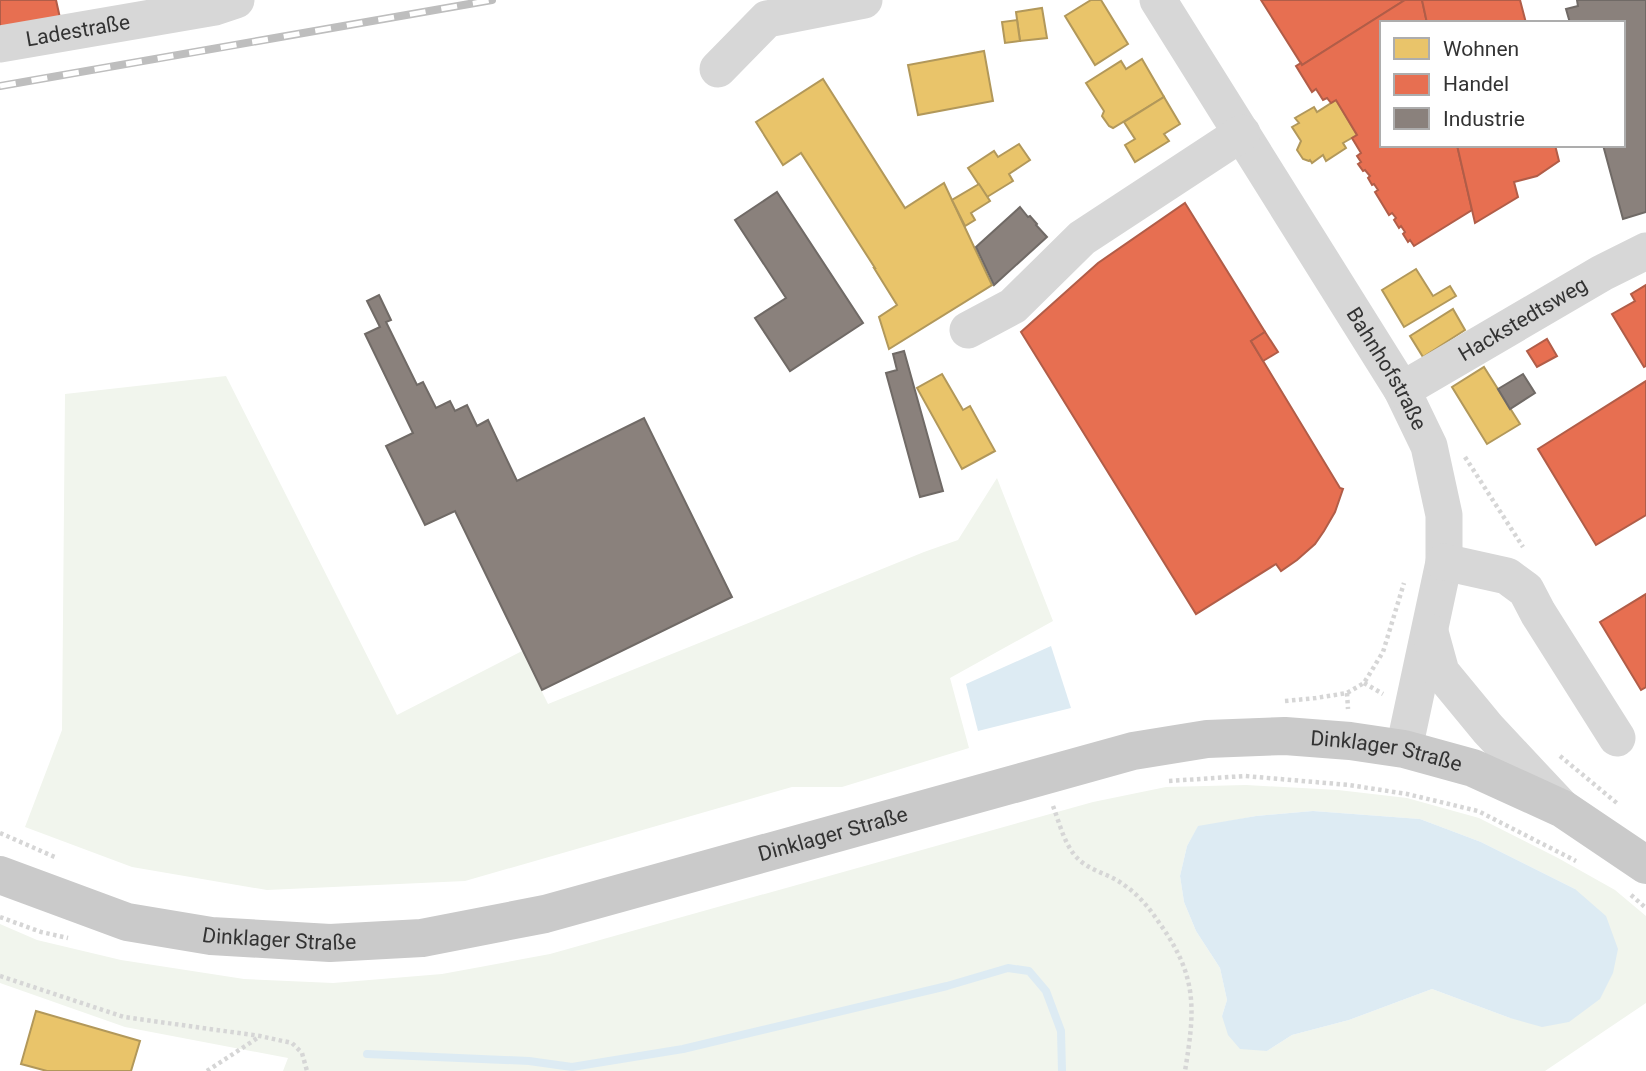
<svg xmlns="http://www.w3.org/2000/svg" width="1646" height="1071" viewBox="0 0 1646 1071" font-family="Roboto,sans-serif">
<rect width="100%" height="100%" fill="#fff"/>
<g fill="#f1f5ed" fill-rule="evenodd">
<path d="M226 376 397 715 522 651 548 704 924 552 958 540 997 478 1053 621 950 678 969 748 842 787H792L465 881 267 890 132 867 25 827 62 730 65 394Z"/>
<path d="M1246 785 1338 790 1407 798 1479 818 1558 858 1615 890 1646 916V1003L1545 1071H283L288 1058 125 1027 0 983V924L37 940 121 960 244 979 333 983 442 974 550 954 1093 802 1166 787ZM1313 811 1420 819 1481 842 1575 889 1510 1018 1432 989 1349 1020 1292 1035 1267 1051 1222 1016 1227 1000 1220 968 1196 931 1184 902 1180 876 1187 846 1198 827 1256 816Z"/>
</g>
<g fill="#ddebf3">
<path d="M1051 646 1071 708 978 731 966 684Z"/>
<path d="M1313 811 1420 819 1481 842 1575 889 1606 916 1618 949 1613 973 1600 999 1569 1022 1542 1027 1510 1018 1432 989 1349 1020 1292 1035 1267 1051 1240 1049 1228 1035 1222 1016 1227 1000 1220 968 1196 931 1184 902 1180 876 1187 846 1198 826 1256 816Z"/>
</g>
<g fill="#e9c46a" stroke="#b2985a" stroke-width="2">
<path d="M1091 0H1101L1128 44 1095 65 1065 16Z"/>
<path d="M1042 8 1047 38 1020 41 1016 12Z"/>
<path d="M1017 20 1020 41 1005 43 1002 22Z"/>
<path d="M984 51 993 101 918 115 908 65Z"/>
<path d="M1142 59 1164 97 1113 128 1109 126 1102 116 1104 111 1086 83 1121 61 1126 69Z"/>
<path d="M823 79 905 208 944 183 992 285 889 349 879 317 897 305 874 268H875L801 153 783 165 756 122Z"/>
<path d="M1164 97 1180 124 1164 134 1169 141 1135 162 1125 145 1135 139 1124 122Z"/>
<path d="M1336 100 1357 135 1343 143 1346 148 1326 161 1323 155 1312 163 1310 160 1309 161 1303 159 1297 150 1301 141 1292 127 1299 123 1295 118 1314 107 1317 112Z"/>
<path d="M1019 144 1030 160 1009 174 1013 181 987 197 968 168 994 151 998 157Z"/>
<path d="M979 184 990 201 971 213 975 220 965 226 952 200Z"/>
<path d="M1416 269 1433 296 1450 286 1456 296 1404 327 1382 290Z"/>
<path d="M1453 309 1465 330 1423 357 1410 336Z"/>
<path d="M1484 367 1520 424 1487 444 1452 387Z"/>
<path d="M942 374 963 410 970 406 995 451 962 469 917 388Z"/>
<path d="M36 1011 140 1041 131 1071H47L21 1064Z"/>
</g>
<g fill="#e76f51" stroke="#b15d48" stroke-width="2">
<path d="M0 0H56L60 18 0 30Z"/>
<path d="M1261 0H1405L1302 65Z"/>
<path d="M1405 0H1422L1427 23H1382V145H1457L1472 210 1414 246 1410 240 1408 242 1403 234 1405 232 1401 226 1399 228 1394 220 1396 218 1392 213 1389 215 1375 192 1378 190 1374 184 1372 185 1368 178 1370 176 1365 170 1363 171 1358 164 1361 162 1357 156 1361 153 1352 138 1357 135 1336 100 1331 103 1327 98 1323 100 1316 89 1312 92 1296 66 1301 63 1302 65Z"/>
<path d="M1422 0H1520L1526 23H1427Z"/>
<path d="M1457 145H1555L1559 161 1537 176 1514 182 1518 197 1475 223Z"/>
<path d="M1185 203 1265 332 1251 341 1340 488 1343 489 1335 512 1324 531 1315 544 1297 560 1281 571 1276 564 1196 614 1021 332 1098 263Z"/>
<path d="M1646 285V366L1644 367 1612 314 1635 301 1631 294Z"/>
<path d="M1265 332 1278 352 1263 361 1251 341Z"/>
<path d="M1547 339 1557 356 1537 367 1527 351Z"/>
<path d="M1646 381V515L1596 545 1538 449Z"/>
<path d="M1646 594V687L1641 690 1600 622Z"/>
</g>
<g fill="#8a817c" stroke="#706a66" stroke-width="2">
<path d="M1577 0H1646V212L1623 219 1603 145H1623V23H1570L1566 9 1578 6Z"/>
<path d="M777 192 863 323 790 371 755 318 786 298 735 220Z"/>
<path d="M1020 207 1028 217 1030 216 1037 224 1036 225 1047 237 994 285 976 247Z"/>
<path d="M379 295 391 320 386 322 417 385 423 382 436 408 450 401 455 411 467 405 477 426 488 420 517 481 644 418 732 597 542 690 455 511 425 525 386 446 413 433 365 334 380 327 367 301Z"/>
<path d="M904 351 943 491 920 497 886 373 897 370 893 354Z"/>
<path d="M1523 374 1535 393 1510 409 1498 389Z"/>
</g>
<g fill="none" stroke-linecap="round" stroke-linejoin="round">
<path stroke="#ddebf3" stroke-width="8" d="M367 1054 529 1061 572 1067 683 1049 947 986 1008 968 1029 971 1046 991 1061 1031 1062 1071"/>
<g stroke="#d6d6d6" stroke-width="4.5" stroke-dasharray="3.5 3.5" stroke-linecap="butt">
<path d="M1465 457 1523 547"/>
<path d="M1364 683 1383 694"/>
<path d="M1347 693 1348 709"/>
<path d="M1285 701 1316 698 1347 693 1364 683 1383 652 1404 583"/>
<path d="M1560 756 1618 804"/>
<path d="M1169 781 1245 776 1349 785 1407 794 1478 811 1576 861"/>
<path d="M1053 806C1061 827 1066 853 1086 865 1098 873 1113 876 1124 885 1139 895 1150 909 1160 924 1198 977 1195 1010 1185 1071"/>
<path d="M0 833 57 858"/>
<path d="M1631 895 1646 908"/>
<path d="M0 917 41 932 68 938"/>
<path d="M0 976 124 1017 260 1036 292 1043 302 1053 307 1071"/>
<path d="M207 1071 259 1037"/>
</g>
<g stroke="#d7d7d7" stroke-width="37">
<path id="s1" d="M1158 0 1402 390 1429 446 1444 515V562L1404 749"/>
<path id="s2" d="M0 44 215 7 236 0"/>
<path d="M718 69 767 19 864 0"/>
<path d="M968 330 1013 306 1082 238 1242 133"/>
<path id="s3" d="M1402 390 1602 273 1646 251"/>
<path d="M1444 562 1507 576 1526 590 1538 613 1617 738"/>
<path d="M1430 632 1441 672 1488 729 1563 809"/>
</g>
<path stroke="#cacaca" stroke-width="38" id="s4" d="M0 875 127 922 211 936 330 943 422 938 545 914 1133 751 1207 739 1285 736 1350 741 1404 749 1473 768 1563 809 1646 865"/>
<defs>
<path id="rail" d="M0 86 492 0"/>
</defs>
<use href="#rail" stroke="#bebebe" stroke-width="8"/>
<use href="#rail" stroke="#fff" stroke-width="5" stroke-dasharray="16" stroke-linecap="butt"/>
</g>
<g text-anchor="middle" stroke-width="7" stroke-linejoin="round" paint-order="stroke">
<g font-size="21" fill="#333" stroke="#fff">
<text dy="7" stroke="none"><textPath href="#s2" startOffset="79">Ladestraße</textPath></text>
<text dy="7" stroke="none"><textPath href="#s3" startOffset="140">Hackstedtsweg</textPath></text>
<text dy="7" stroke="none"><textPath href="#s1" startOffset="434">Bahnhofstraße</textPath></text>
<text dy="7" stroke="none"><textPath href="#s4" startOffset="1423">Dinklager Straße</textPath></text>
<text dy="7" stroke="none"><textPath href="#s4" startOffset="856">Dinklager Straße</textPath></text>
<text dy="7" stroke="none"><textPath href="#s4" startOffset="289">Dinklager Straße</textPath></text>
</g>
</g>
<rect x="1380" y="21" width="245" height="126" fill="#ffffff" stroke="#adadad" stroke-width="2"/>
<rect x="1394" y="38" width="35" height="21" fill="#e9c46a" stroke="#adadad" stroke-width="2"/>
<text x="1443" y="56" font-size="21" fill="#333333">Wohnen</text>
<rect x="1394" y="74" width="35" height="21" fill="#e76f51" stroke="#adadad" stroke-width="2"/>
<text x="1443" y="91" font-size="21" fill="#333333">Handel</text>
<rect x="1394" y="108" width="35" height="21" fill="#8a817c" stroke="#adadad" stroke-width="2"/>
<text x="1443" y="126" font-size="21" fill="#333333">Industrie</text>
</svg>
